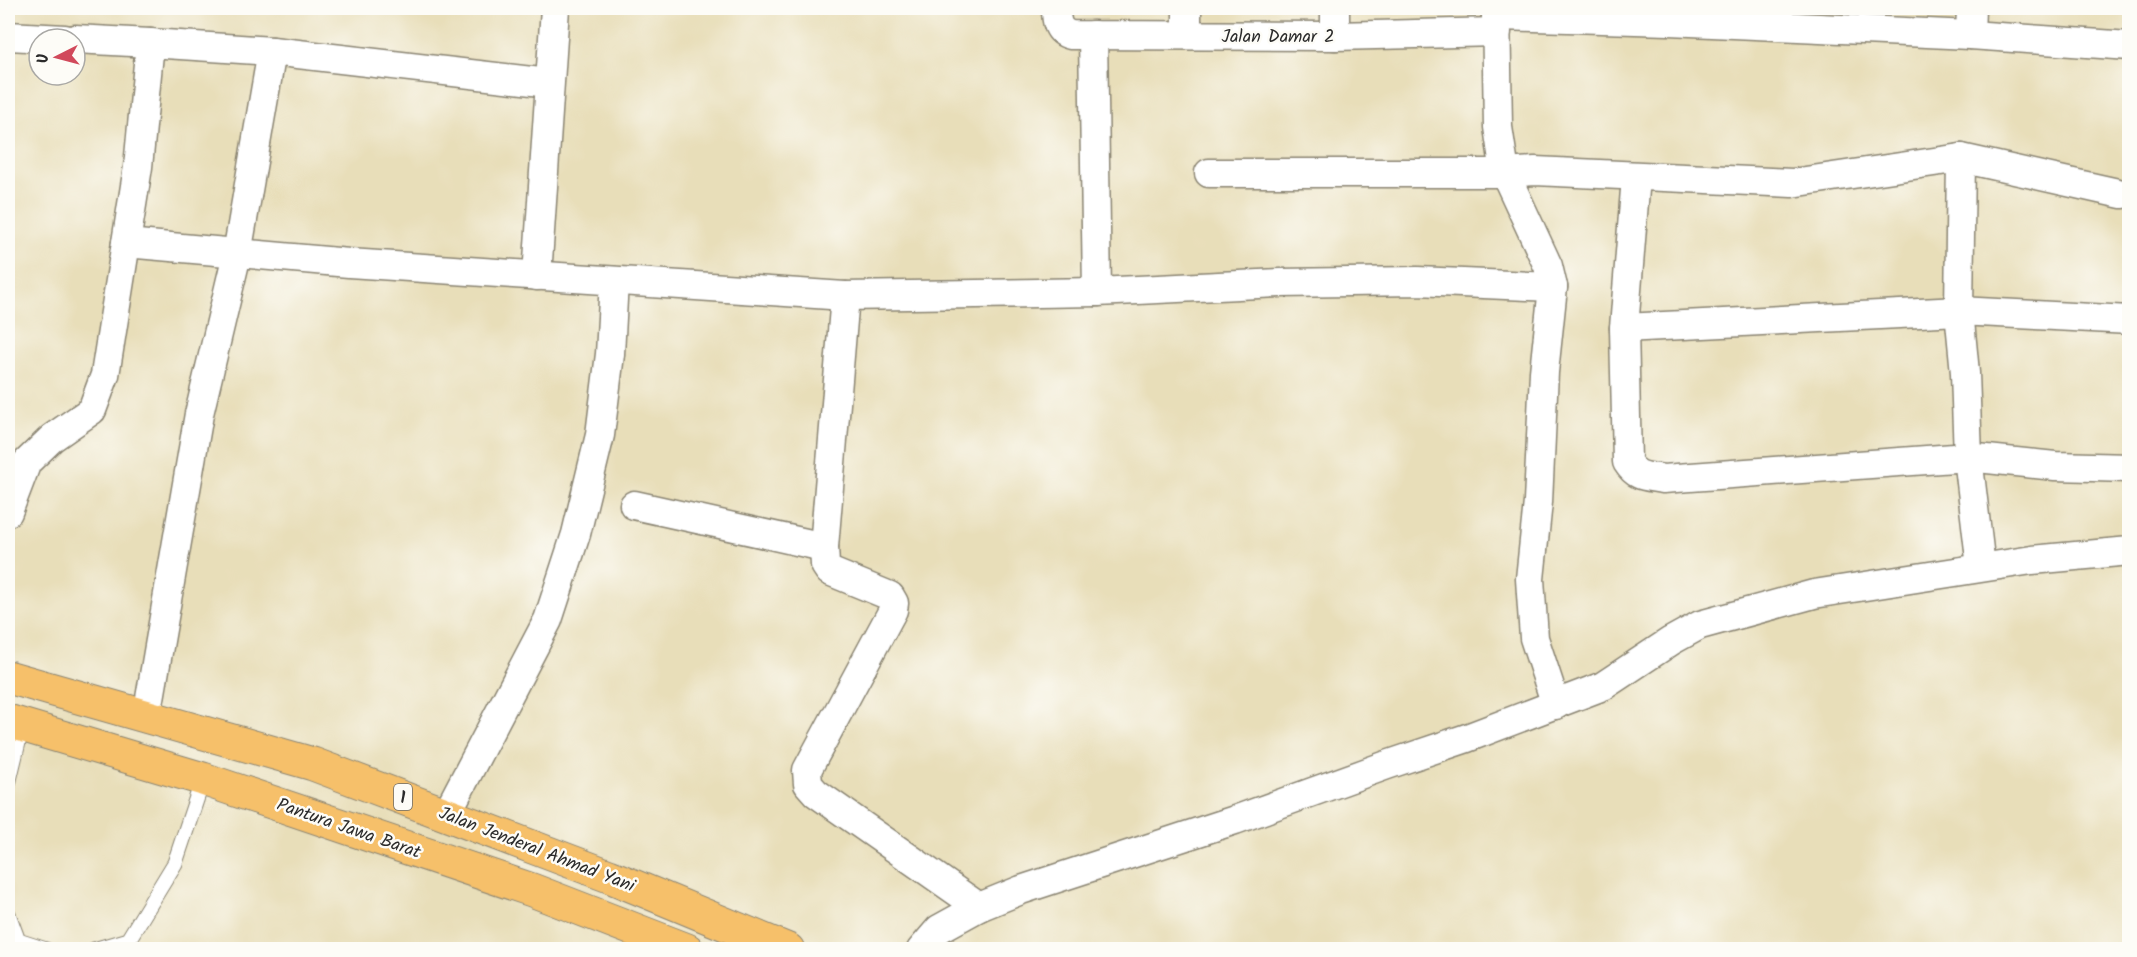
<svg xmlns="http://www.w3.org/2000/svg" width="2137" height="957" viewBox="0 0 2137 957" font-family="Kalam,sans-serif">
<rect width="100%" height="100%" fill="#fdfcf7"/>
<filter id="ink" filterUnits="userSpaceOnUse"><feTurbulence type="fractalNoise" baseFrequency=".0167" numOctaves="2"/><feDisplacementMap in="SourceGraphic" scale="12" xChannelSelector="R" yChannelSelector="G"/><feConvolveMatrix kernelMatrix="1 2 1 2 8 2 1 2 1" color-interpolation-filters="sRGB"/></filter>
<filter id="wash" filterUnits="userSpaceOnUse"><feTurbulence type="fractalNoise" baseFrequency=".008" numOctaves="4" result="noise"/><feDisplacementMap in="SourceGraphic" scale="24" xChannelSelector="R" yChannelSelector="G"/><feGaussianBlur stdDeviation="1.35" result="paint"/><feColorMatrix in="noise" values="0 0 0 0 0 0 0 0 0 0 0 0 0 0 0 0 0 1.4 0 .05"/><feComposite in="paint" operator="in"/></filter>
<g filter="url(#wash)">
<rect width="100%" height="100%" fill="#e8deb9"/>
</g>
<g filter="url(#ink)">
<g fill="none" stroke-linecap="round" stroke-linejoin="round">
<defs>
<g id="lane">
<path d="M8 784 22 726"/>
<path d="M8 914 18 941 46 950"/>
<path d="M94 950 128 940 175 863 203 779"/>
</g>
<g id="street">
<path d="M1056 8C1056 20 1057 32 1071 35L1335 36 1497 32"/>
<path d="M1335 8V36"/>
<path d="M1496 8 1498 127 1505 173 1548 266 1553 287 1544 372 1538 502 1530 579 1534 638 1556 705"/>
<path d="M1496 16 1669 21 1970 35 2130 46"/>
<path d="M1093 35 1097 292"/>
<path d="M1187 35V8"/>
<path d="M1970 35 1971 8"/>
<path d="M8 36 65 39"/>
<path d="M75 39 150 43"/>
<path d="M1961 158 1959 311 1965 373 1968 457 2055 466 2130 468"/>
<path d="M1209 173H1505L1535 171 1792 183 1961 158 2122 194 2130 193"/>
<path d="M1636 177 1624 328 1627 462C1637 478 1646 476 1663 479L1968 457 1981 567"/>
<path d="M126 243 349 263 845 296 1097 292 1280 283 1417 281 1553 287"/>
<path d="M537 276 555 8"/>
<path d="M845 296 824 547 825 565 829 571 890 596 894 603 893 610 807 770 808 784 816 793 979 907"/>
<path d="M1624 328 1959 311 2130 320"/>
<path d="M634 505 824 547"/>
<path d="M8 512 27 462 52 438 92 410 105 375 138 167 150 43 272 51 549 83"/>
<path d="M147 716 199 414 237 254 272 51"/>
<path d="M447 813 548 620 576 534 600 435 610 354 614 281"/>
<path d="M921 950 939 929 979 907 1021 890 1235 820 1387 765 1467 738 1603 686 1671 641 1700 625 1814 594 2032 560 2130 551"/>
</g>
<g id="highway">
<path d="M8 677 313 764 609 876 788 950"/>
<path d="M8 721 203 779 532 890 687 950"/>
</g>
</defs>
<use href="#lane" stroke="#8a8472" stroke-width="17"/>
<use href="#street" stroke="#8a8472" stroke-width="31"/>
<use href="#highway" stroke="#8a8472" stroke-width="35"/>
<use href="#lane" stroke="#fff" stroke-width="15"/>
<use href="#street" stroke="#fff" stroke-width="28"/>
<use href="#highway" stroke="#f6c06b" stroke-width="33"/>
</g>
</g>
<g text-anchor="middle" stroke-width="5" stroke-linejoin="round" paint-order="stroke">
<rect fill="#fdfcf7" stroke="#6a6a68" stroke-width="1.5" x="394" y="784" width="18" height="26" rx="4.5"/>
<g font-size="16" font-weight="bold" fill="#2b2b2b">
<text x="403" y="803">1</text>
</g>
<g font-size="18" fill="#2b2b2b" stroke="#fdfcf7">
<text x="1278" y="42">Jalan Damar 2</text>
<text transform="translate(349 828) rotate(19)" y="6">Pantura Jawa Barat</text>
<text transform="translate(537 849) rotate(21)" y="6">Jalan Jenderal Ahmad Yani</text>
</g>
</g>
<rect width="2137" height="957" fill="none" stroke="#fdfcf7" stroke-width="30"/>
<g transform="translate(57 57) rotate(264)"><circle r="28" fill="#fdfcf7" stroke="#a9a8a5" stroke-width="1.5"/>
<path d="M0-4.5L10 22L0 15L-10 22Z" fill="#d1495b"/>
<text y="-9" font-size="16" font-weight="bold" text-anchor="middle" fill="#2b2b2b">U</text>
</g>
</svg>
